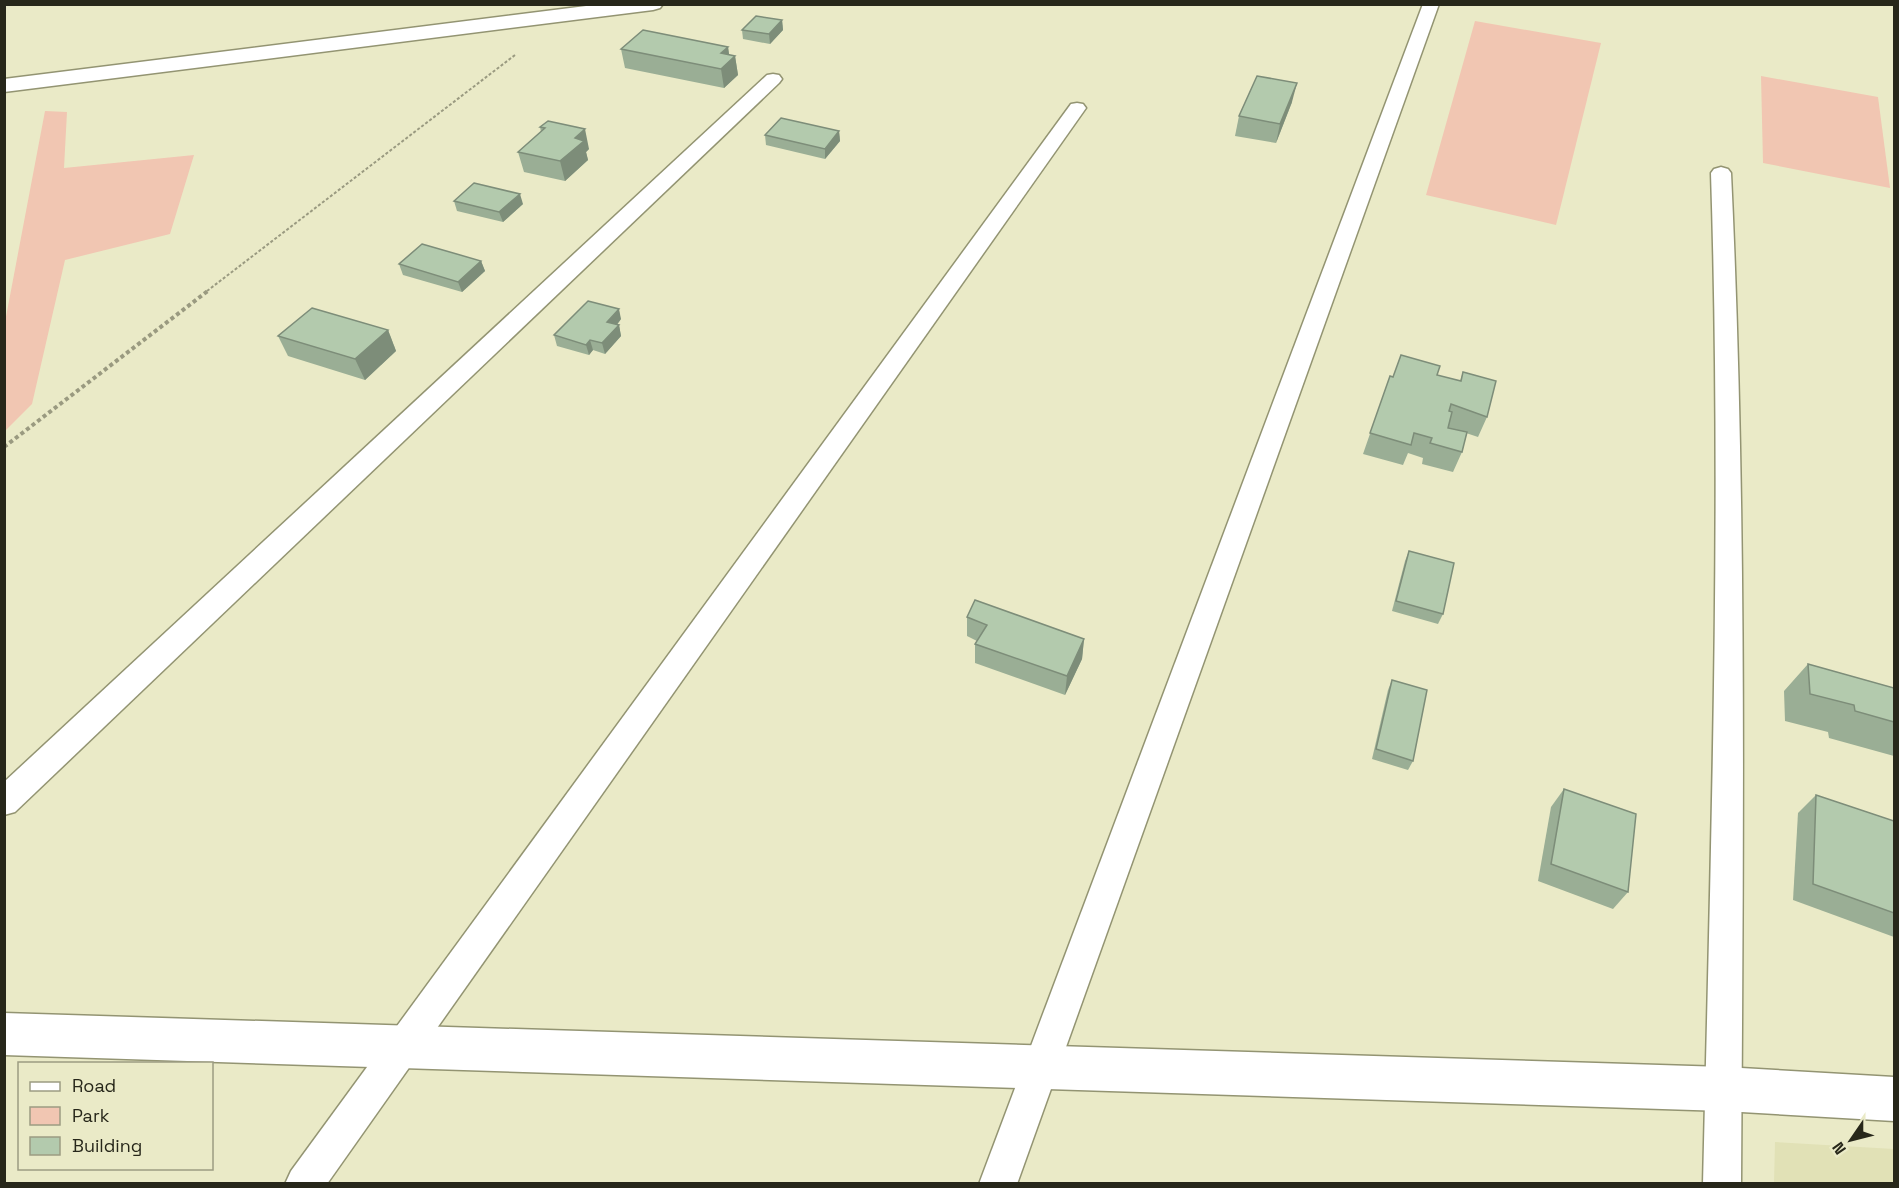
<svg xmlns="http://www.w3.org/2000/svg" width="1899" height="1188" viewBox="0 0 1899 1188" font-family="'Space Grotesk',sans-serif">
<rect width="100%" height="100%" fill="#eaeac7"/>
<path fill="#e1e1b6" d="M1775 1142 1894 1149V1183H1774Z"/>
<g fill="#f1c6b2">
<path d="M1475 21 1601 43 1556 225 1426 195Z"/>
<path d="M1761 76 1878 97 1890 188 1763 163Z"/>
<path d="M45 111 67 112 64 168 194 155 170 234 65 260 32 404 5 431V322Z"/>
</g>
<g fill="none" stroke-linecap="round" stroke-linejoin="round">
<defs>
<g id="lane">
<path d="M1423 4H1439L1017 1184H979Z"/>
<path d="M773 74 779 75 782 79 779 83 15 812 4 815V782L767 75Z"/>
<path d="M1077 103 1083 104 1086 108 327 1184H285L291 1171 1071 104Z"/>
<path d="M1721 167 1728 169 1731 173C1747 510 1743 846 1741 1184H1703C1711 847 1722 510 1711 173L1714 169Z"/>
</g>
<g id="street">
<path d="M602 4H663L660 8 653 10 4 92V79Z"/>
<path d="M4 1013 1724 1067 1894 1077V1121L1724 1111 4 1055Z"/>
</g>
</defs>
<use href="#lane" stroke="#939472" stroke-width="3"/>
<use href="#street" stroke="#939472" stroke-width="3"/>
<path stroke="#9a9a80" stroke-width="2" stroke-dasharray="3 2" stroke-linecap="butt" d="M207 291 515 55"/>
<path stroke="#9a9a80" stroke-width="4" stroke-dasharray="4 3" stroke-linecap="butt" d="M4 447 209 290"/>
<use href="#lane" fill="#fff" fill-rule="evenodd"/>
<use href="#street" fill="#fff" fill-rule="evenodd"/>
</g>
<g fill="#9aae95">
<path d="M782 20 783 30 770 44 743 39 742 30Z"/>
<path d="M728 47 729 55 735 56 738 75 724 88 625 68 621 49Z"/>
<path d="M1292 102 1276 143 1235 136 1239 116Z"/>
<path d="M548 121 589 149 586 152 588 160 565 181 524 172 518 152 541 132 540 127Z"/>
<path d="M839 131 840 141 825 159 766 145 765 135Z"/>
<path d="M454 201 523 204 503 222 457 211Z"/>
<path d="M481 261 485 271 462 292 403 275 399 264Z"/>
<path d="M621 319 617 325H619L621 336 605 354 593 350 589 355 557 346 554 335Z"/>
<path d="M388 330 396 351 365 380 288 356 278 336Z"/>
<path d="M1463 372 1487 417 1478 437 1466 433 1462 452 1453 472 1422 464 1423 458 1408 453 1403 465 1363 454 1390 376 1393 377 1437 375 1460 381Z"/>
<path d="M1409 551 1443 614 1438 624 1392 611 1405 561Z"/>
<path d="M967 617 1084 639 1082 659 1065 695 975 663V644L977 641 967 636Z"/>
<path d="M1808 664 1894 688V756L1829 738 1828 732 1785 721 1784 691Z"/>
<path d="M1392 680 1413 761 1408 770 1372 759 1388 690Z"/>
<path d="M1564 789 1628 892 1613 909 1538 881 1551 807Z"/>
<path d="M1816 795 1894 821V937L1793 900 1798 813Z"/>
</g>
<g fill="#7d8d79">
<path d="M782 20 783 30 770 44 769 34Z"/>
<path d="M728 47 730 61 735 56 738 75 724 88 721 69V53Z"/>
<path d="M1297 83 1292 102 1276 143 1280 124Z"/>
<path d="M585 129 589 149 586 152 588 160 565 181 560 161 575 138Z"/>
<path d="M839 131 840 141 825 159V149Z"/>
<path d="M520 194 523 204 503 222 499 212Z"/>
<path d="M481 261 485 271 462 292 458 282Z"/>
<path d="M619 309 621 319 610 333 607 322Z"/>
<path d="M619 325 621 336 605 354 602 343Z"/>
<path d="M388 330 396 351 365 380 355 359Z"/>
<path d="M590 340 593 350 589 355 586 345Z"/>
<path d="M1084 639 1082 659 1065 695 1067 676Z"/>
</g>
<g fill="#b3caad" stroke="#7d8d79" stroke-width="1.5">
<path d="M756 16 782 20 769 34 742 30Z"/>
<path d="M643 30 728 47 721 53 735 56 721 69 621 49Z"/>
<path d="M1257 76 1297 83 1280 124 1239 116Z"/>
<path d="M781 118 839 131 825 149 765 135Z"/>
<path d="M548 121 585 129 575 138 584 141 560 161 518 152 545 128 540 127Z"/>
<path d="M474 183 520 194 499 212 454 201Z"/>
<path d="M422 244 481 261 458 282 399 264Z"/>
<path d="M588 301 619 309 607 322 619 325 602 343 590 340 586 345 554 335Z"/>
<path d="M312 308 388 330 355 359 278 336Z"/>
<path d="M1401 355 1440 366 1437 375 1461 381 1463 372 1496 381 1487 417 1451 404 1449 411 1452 412 1448 428 1467 432 1462 452 1430 443 1432 438 1414 433 1411 445 1370 433 1390 376 1393 377Z"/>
<path d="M1409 551 1454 563 1443 614 1396 601Z"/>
<path d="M975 600 1084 639 1067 676 975 644 987 625 967 617Z"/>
<path d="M1808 664 1894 688V722L1855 711 1854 705 1810 694Z"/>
<path d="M1392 680 1427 690 1413 761 1376 749Z"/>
<path d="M1564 789 1636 814 1628 892 1551 864Z"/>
<path d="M1816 795 1894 821V913L1813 884Z"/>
</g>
<rect width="1899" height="1188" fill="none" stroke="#27271a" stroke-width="12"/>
<rect x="18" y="1062" width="195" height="108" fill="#eaeac7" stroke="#9c9c82" stroke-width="1.5"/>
<rect x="30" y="1082" width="30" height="9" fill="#ffffff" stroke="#9c9c82" stroke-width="1.5"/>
<text x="72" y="1092" font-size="18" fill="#27271a">Road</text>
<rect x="30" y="1107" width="30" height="18" fill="#f1c6b2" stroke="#9c9c82" stroke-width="1.5"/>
<text x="72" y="1122" font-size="18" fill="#27271a">Park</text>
<rect x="30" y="1137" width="30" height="18" fill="#b3caad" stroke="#9c9c82" stroke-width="1.5"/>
<text x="72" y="1152" font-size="18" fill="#27271a">Building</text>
<g transform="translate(1851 1140) rotate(235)" stroke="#eaeac7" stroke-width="4.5" paint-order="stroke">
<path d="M0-4.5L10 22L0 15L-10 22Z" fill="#27271a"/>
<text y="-9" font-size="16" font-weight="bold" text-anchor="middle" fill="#27271a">N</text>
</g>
</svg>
